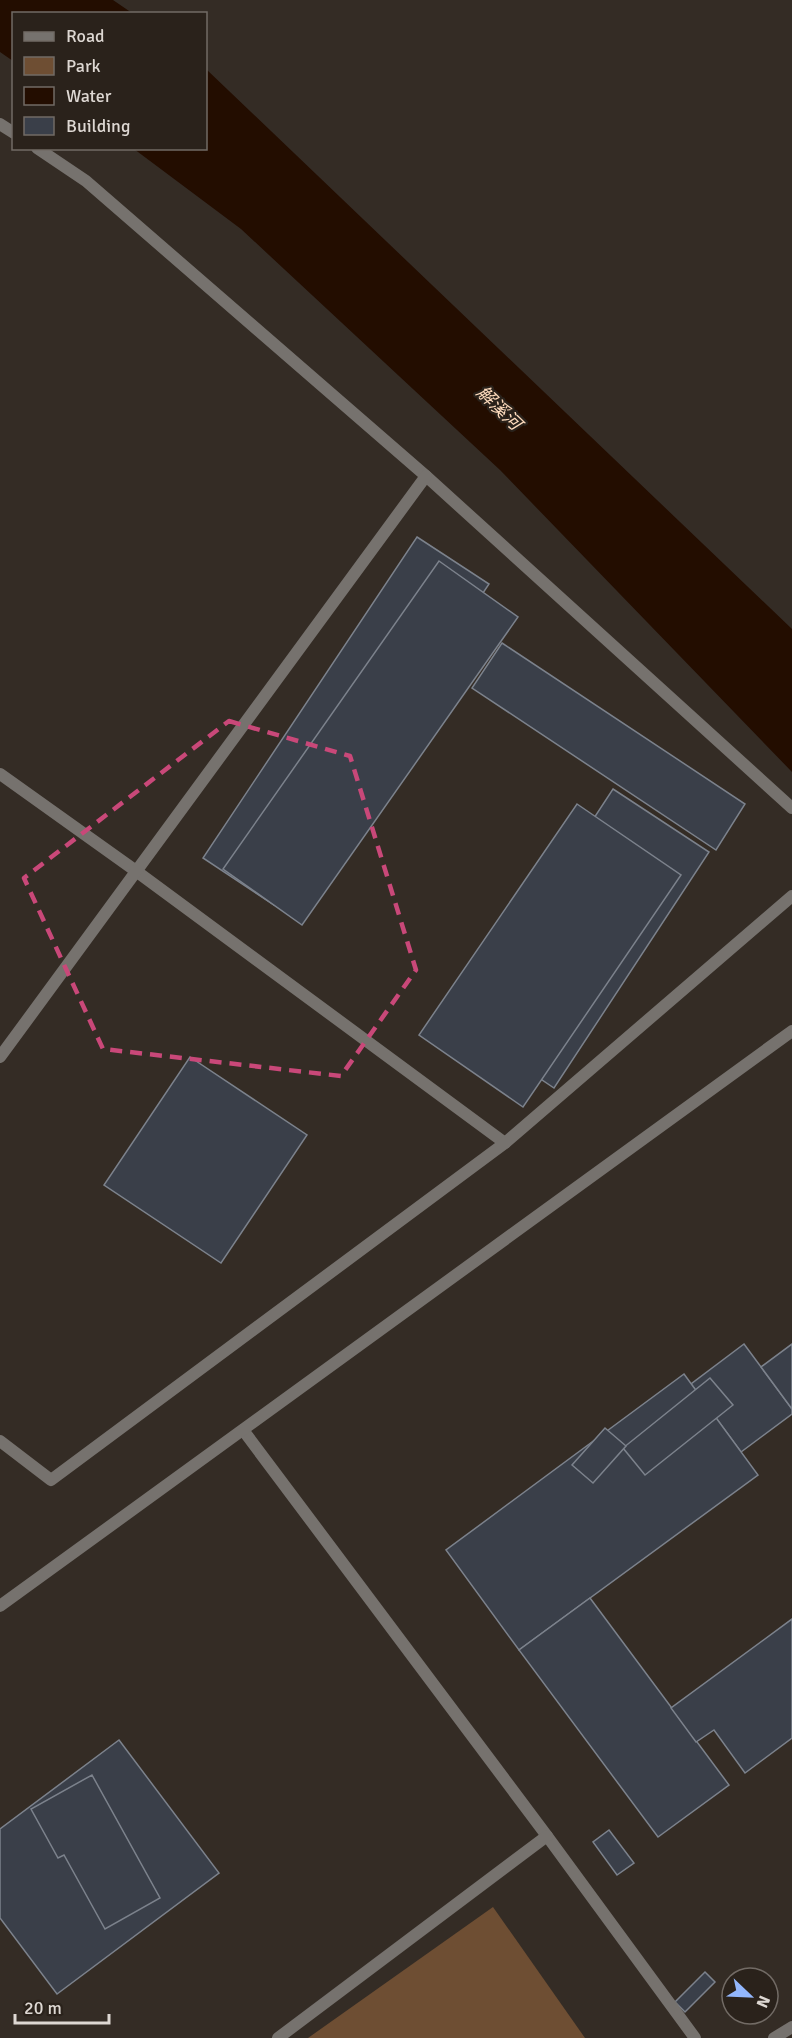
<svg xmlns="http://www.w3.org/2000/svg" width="792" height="2038" viewBox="0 0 792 2038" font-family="Signika,'Noto Sans SC',sans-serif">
<rect width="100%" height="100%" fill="#342c25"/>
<path fill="#6e4e33" d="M493 1907 585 2038H308Z"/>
<g fill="#230d00">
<path d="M0 0H113L132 13 14 14 13 61 0 52Z"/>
<path d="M206 69 792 629V772L500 470 241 229 134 149 206 148Z"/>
</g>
<g fill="#3a3f49" stroke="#7c828c" stroke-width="1.5">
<path d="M417 537 489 584 274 905 203 858Z"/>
<path d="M439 561 518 617 302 925 223 869Z"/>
<path d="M502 643 745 804 716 850 472 688Z"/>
<path d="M613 789 709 852 554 1088 459 1024Z"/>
<path d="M577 804 681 875 523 1107 419 1035Z"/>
<path d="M190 1057 307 1135 221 1263 104 1185Z"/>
<path d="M744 1344 792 1409V1414L741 1452 691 1384Z"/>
<path d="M792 1344V1409L761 1367Z"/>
<path d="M684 1374 758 1475 519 1650 446 1550Z"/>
<path d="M710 1378 733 1405 645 1475 623 1448Z"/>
<path d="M605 1428 626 1446 593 1483 572 1465Z"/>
<path d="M590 1598 729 1785 658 1837 519 1650Z"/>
<path d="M792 1619V1738L745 1773 714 1730 696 1742 671 1708Z"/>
<path d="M119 1740 219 1873 57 1994 0 1918V1829Z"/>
<path d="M92 1775 160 1898 105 1929 64 1855 58 1858 31 1809Z"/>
<path d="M609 1830 634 1863 617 1875 593 1842Z"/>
<path d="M705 1972 715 1982 685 2012 675 2002Z"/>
</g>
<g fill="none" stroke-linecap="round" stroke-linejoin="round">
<g stroke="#76726e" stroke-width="12">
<path d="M0 124 14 133"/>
<path d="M37 148 86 181 426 476 792 808"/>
<path d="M0 774 136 871 505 1143"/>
<path d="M0 1057 426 476"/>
<path d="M243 1430 547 1836 695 2038"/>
<path d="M0 1441 51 1480 505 1143 792 896"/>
<path d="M0 1606 792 1031"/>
<path d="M278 2038 547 1836"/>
<path d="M774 2038 792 2027"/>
</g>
</g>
<path fill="none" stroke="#c94879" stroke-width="4.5" stroke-dasharray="12 8" stroke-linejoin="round" d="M229 721 350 756 416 970 341 1076 103 1049 24 878Z"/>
<g text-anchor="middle" stroke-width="4.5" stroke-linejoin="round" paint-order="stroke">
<g font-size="18" font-style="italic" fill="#fddabc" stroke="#2a221b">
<text transform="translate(499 408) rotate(44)" y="6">解溪河</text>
</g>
</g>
<rect x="12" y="12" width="195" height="138" fill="#2a221b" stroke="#726b65" stroke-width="1.5"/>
<rect x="24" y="32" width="30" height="9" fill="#76726e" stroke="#726b65" stroke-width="1.5"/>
<text x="66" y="42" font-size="18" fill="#ded8d3">Road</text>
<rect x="24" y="57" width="30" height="18" fill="#6e4e33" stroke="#726b65" stroke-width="1.5"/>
<text x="66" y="72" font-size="18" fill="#ded8d3">Park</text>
<rect x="24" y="87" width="30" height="18" fill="#230d00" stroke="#726b65" stroke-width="1.5"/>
<text x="66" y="102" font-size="18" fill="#ded8d3">Water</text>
<rect x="24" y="117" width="30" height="18" fill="#3a3f49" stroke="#726b65" stroke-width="1.5"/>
<text x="66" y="132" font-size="18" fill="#ded8d3">Building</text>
<g transform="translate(750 1996) rotate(113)"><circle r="28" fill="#2a221b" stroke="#726b65" stroke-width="1.5"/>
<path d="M0-4.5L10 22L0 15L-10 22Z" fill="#93b7fd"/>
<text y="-9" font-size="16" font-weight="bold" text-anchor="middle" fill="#ded8d3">N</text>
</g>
<path d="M15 2014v9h94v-9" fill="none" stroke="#ded8d3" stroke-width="3"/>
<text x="24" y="2014" font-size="18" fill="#ded8d3" stroke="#2a221b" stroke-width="4.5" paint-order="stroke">20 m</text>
</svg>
